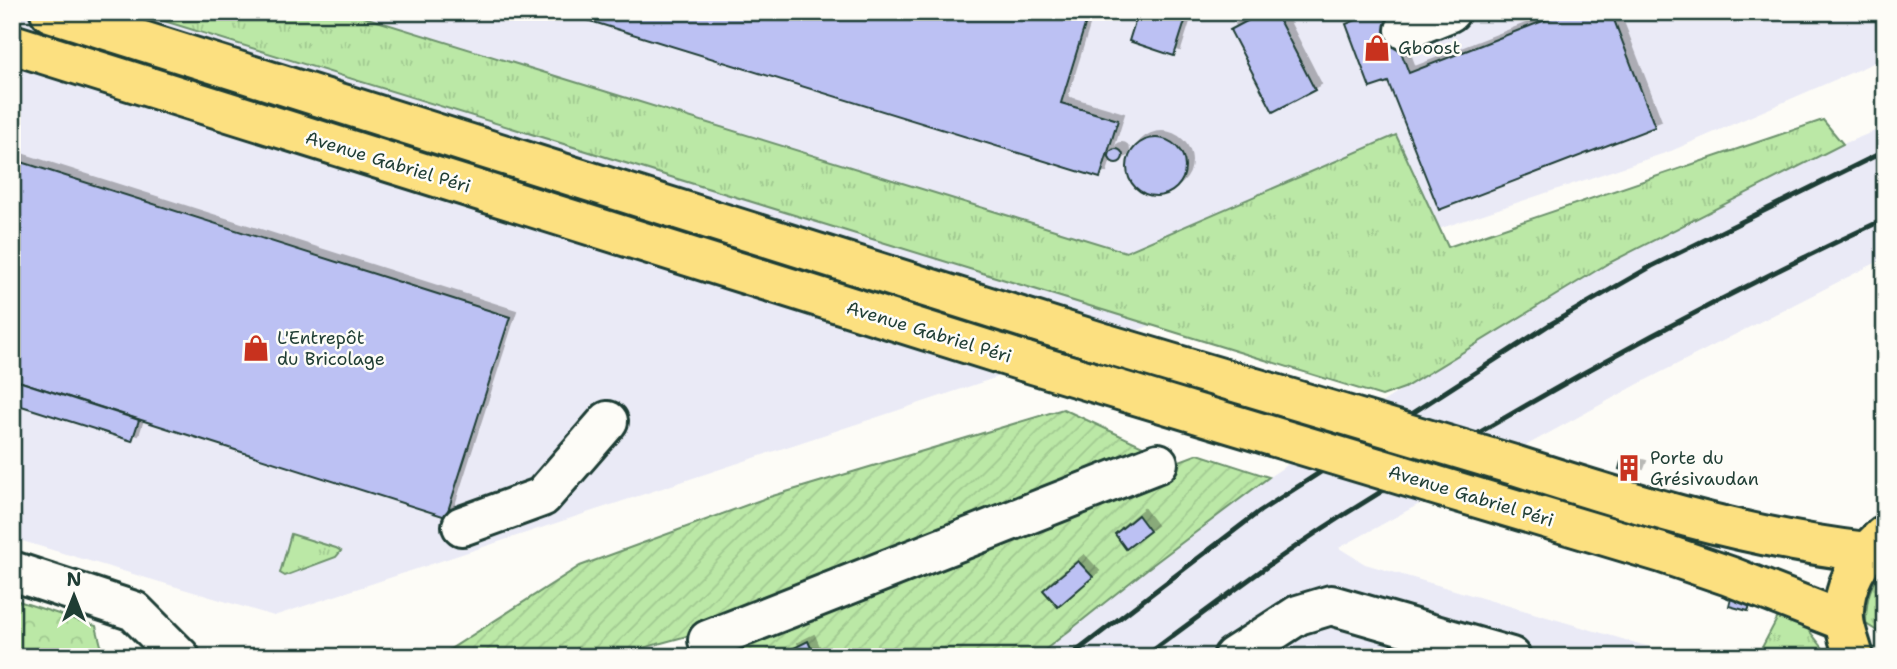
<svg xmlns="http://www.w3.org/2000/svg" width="1897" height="669" viewBox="0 0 1897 669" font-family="'Shantell Sans',sans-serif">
<defs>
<pattern id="grass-tufts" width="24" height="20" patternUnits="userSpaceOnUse" patternTransform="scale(1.75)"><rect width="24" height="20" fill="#bbe8a6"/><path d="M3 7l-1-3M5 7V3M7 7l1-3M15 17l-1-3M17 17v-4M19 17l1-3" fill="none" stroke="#a0c890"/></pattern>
<pattern id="forest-crowns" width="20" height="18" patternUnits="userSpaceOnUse" patternTransform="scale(1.75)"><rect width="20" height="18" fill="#bbe8a6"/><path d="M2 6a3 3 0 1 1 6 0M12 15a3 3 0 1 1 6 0" fill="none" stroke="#a0c890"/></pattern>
<pattern id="garden-furrows" width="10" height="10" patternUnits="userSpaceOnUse" patternTransform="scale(1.75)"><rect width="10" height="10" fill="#bbe8a6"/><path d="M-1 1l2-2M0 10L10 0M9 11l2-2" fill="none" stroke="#a0c890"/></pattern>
<filter id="shadow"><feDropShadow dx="6" dy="-6" stdDeviation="0" flood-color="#0004"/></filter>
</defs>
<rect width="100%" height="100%" fill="#fdfcf7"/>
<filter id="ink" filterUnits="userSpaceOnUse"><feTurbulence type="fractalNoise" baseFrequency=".0143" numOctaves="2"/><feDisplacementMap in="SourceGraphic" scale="14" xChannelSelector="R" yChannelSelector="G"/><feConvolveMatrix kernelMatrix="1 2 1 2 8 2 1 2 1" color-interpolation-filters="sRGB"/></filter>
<g filter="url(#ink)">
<g fill="#eaeaf6">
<path d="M12 12H1885V58L1671 151 890 413 274 616 12 538Z"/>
<path d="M1885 127V258L1642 382 1339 548 1365 564 1684 657H1036L1147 569 1269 477 1404 388 1607 264 1843 144Z"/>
</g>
<g fill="url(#grass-tufts)" stroke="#6d926d" stroke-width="2">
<path d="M135 12H348L1126 252 1396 135 1448 247 1823 120 1843 144 1607 264 1404 388 1382 396Z"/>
<path d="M291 534 336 548 341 551 336 557 285 576 280 573Z"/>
<path d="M1885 566V636L1866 624C1866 601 1869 584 1885 566Z"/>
<path d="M1779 615 1807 628 1830 657H1757Z"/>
</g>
<path fill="url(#forest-crowns)" stroke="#6d926d" stroke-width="2" d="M12 599 96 626 104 657H12Z"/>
<path fill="url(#garden-furrows)" stroke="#6d926d" stroke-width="2" d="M1063 409 1177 462 1198 454 1269 477 1147 569 1036 657H720L709 630 610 657H438L580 566 766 498Z"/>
<g fill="#bcc1f3" stroke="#1f3d34" stroke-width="2" filter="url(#shadow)">
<path d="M561 12H1089L1061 103 1118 120 1100 178Z"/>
<path d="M1138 12H1188L1174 56 1129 41Z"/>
<path d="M1264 12H1275L1315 90 1273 112 1230 30Z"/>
<path d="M1376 12H1386L1409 73 1566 12H1611L1655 127 1439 210 1388 82 1370 88 1346 24Z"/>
<circle cx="1156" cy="167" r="29"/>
<circle cx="1116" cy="156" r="7"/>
<path d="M12 159 510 317 446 517 12 379Z"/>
<path d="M12 379 139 420 132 441 12 403Z"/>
<path d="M1621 462 1640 467 1637 475 1619 469Z"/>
<path d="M1138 515 1150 531 1126 549 1115 534Z"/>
<path d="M1078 561 1093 577 1058 607 1043 590Z"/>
<path d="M1731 598 1751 603 1748 611 1729 606Z"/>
<path d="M808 641 814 655 796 657 792 649Z"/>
</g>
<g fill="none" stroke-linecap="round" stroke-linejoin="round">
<defs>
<g id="minor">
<path d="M1405 30 1450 12"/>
<path d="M462 526 542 497 608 421"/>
<path d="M12 571 134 611 180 657"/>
<path d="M708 640 1158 463"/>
<path d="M1233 657 1298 615 1331 605 1511 657"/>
</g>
<g id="major">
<path d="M50 12 1107 344"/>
<path d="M12 44 1026 362"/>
<path d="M1514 465C1630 502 1744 538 1866 552"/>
<path d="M1431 484 1662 553 1729 576 1844 621"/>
<path d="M1854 657C1851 645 1845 631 1844 619 1842 585 1859 558 1883 536"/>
</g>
</defs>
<use href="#minor" stroke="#1f3d34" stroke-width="44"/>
<use href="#major" stroke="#1f3d34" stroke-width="44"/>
<use href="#minor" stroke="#fdfcf7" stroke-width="38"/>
<use href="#major" stroke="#fce080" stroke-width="38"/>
<g stroke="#1f3d34" stroke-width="5">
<path d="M1069 657 1260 511 1549 325 1652 266 1885 151"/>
<path d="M1144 657C1209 609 1274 559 1342 516 1517 406 1698 306 1885 219"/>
</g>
<defs>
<g id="major-bridge">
<path d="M1107 344 1514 465"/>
<path d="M1026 362 1431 484"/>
</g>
</defs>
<use href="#major-bridge" stroke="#1f3d34" stroke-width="44" stroke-linecap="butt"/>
<use href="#major-bridge" stroke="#fce080" stroke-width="38"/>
</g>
</g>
<defs>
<symbol id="shop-bare" viewBox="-9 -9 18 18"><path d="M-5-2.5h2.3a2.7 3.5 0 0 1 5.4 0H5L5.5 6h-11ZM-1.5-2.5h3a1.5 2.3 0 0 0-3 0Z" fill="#c8321e" stroke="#fdfcf7" stroke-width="2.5" paint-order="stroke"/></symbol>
<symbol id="building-bare" viewBox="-9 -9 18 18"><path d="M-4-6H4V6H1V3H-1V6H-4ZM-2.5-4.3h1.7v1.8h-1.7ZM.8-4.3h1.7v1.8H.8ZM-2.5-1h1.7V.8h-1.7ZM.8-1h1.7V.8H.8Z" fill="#c8321e" stroke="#fdfcf7" stroke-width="2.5" paint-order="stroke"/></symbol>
</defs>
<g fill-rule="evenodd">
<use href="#shop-bare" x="1358" y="29" width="38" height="38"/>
<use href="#shop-bare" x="237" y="329" width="38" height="38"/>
<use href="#building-bare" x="1610" y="449" width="38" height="38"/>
</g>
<g text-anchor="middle" stroke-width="5" stroke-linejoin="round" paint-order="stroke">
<g font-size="18" fill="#1f3d34" stroke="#fdfcf7" text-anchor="start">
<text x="1398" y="54">Gboost</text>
<text x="277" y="344">L'Entrepôt<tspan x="277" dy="21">du Bricolage</tspan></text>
<text x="1650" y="464">Porte du<tspan x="1650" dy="21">Grésivaudan</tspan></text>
</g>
<g font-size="18" fill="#1f3d34" stroke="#fdfcf7">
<text transform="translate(388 162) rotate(17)" y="6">Avenue Gabriel Péri</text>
<text transform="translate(929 332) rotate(17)" y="6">Avenue Gabriel Péri</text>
<text transform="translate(1471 496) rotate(17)" y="6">Avenue Gabriel Péri</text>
</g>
</g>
<rect width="1897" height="669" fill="none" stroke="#fdfcf7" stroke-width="42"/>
<rect x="21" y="21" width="1855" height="627" fill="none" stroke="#1f3d34" stroke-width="2.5" filter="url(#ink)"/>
<g transform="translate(74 596)" stroke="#fdfcf7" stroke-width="5" paint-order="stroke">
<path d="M0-5L12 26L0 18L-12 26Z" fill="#1f3d34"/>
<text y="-10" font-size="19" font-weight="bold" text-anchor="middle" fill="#1f3d34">N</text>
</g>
</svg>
